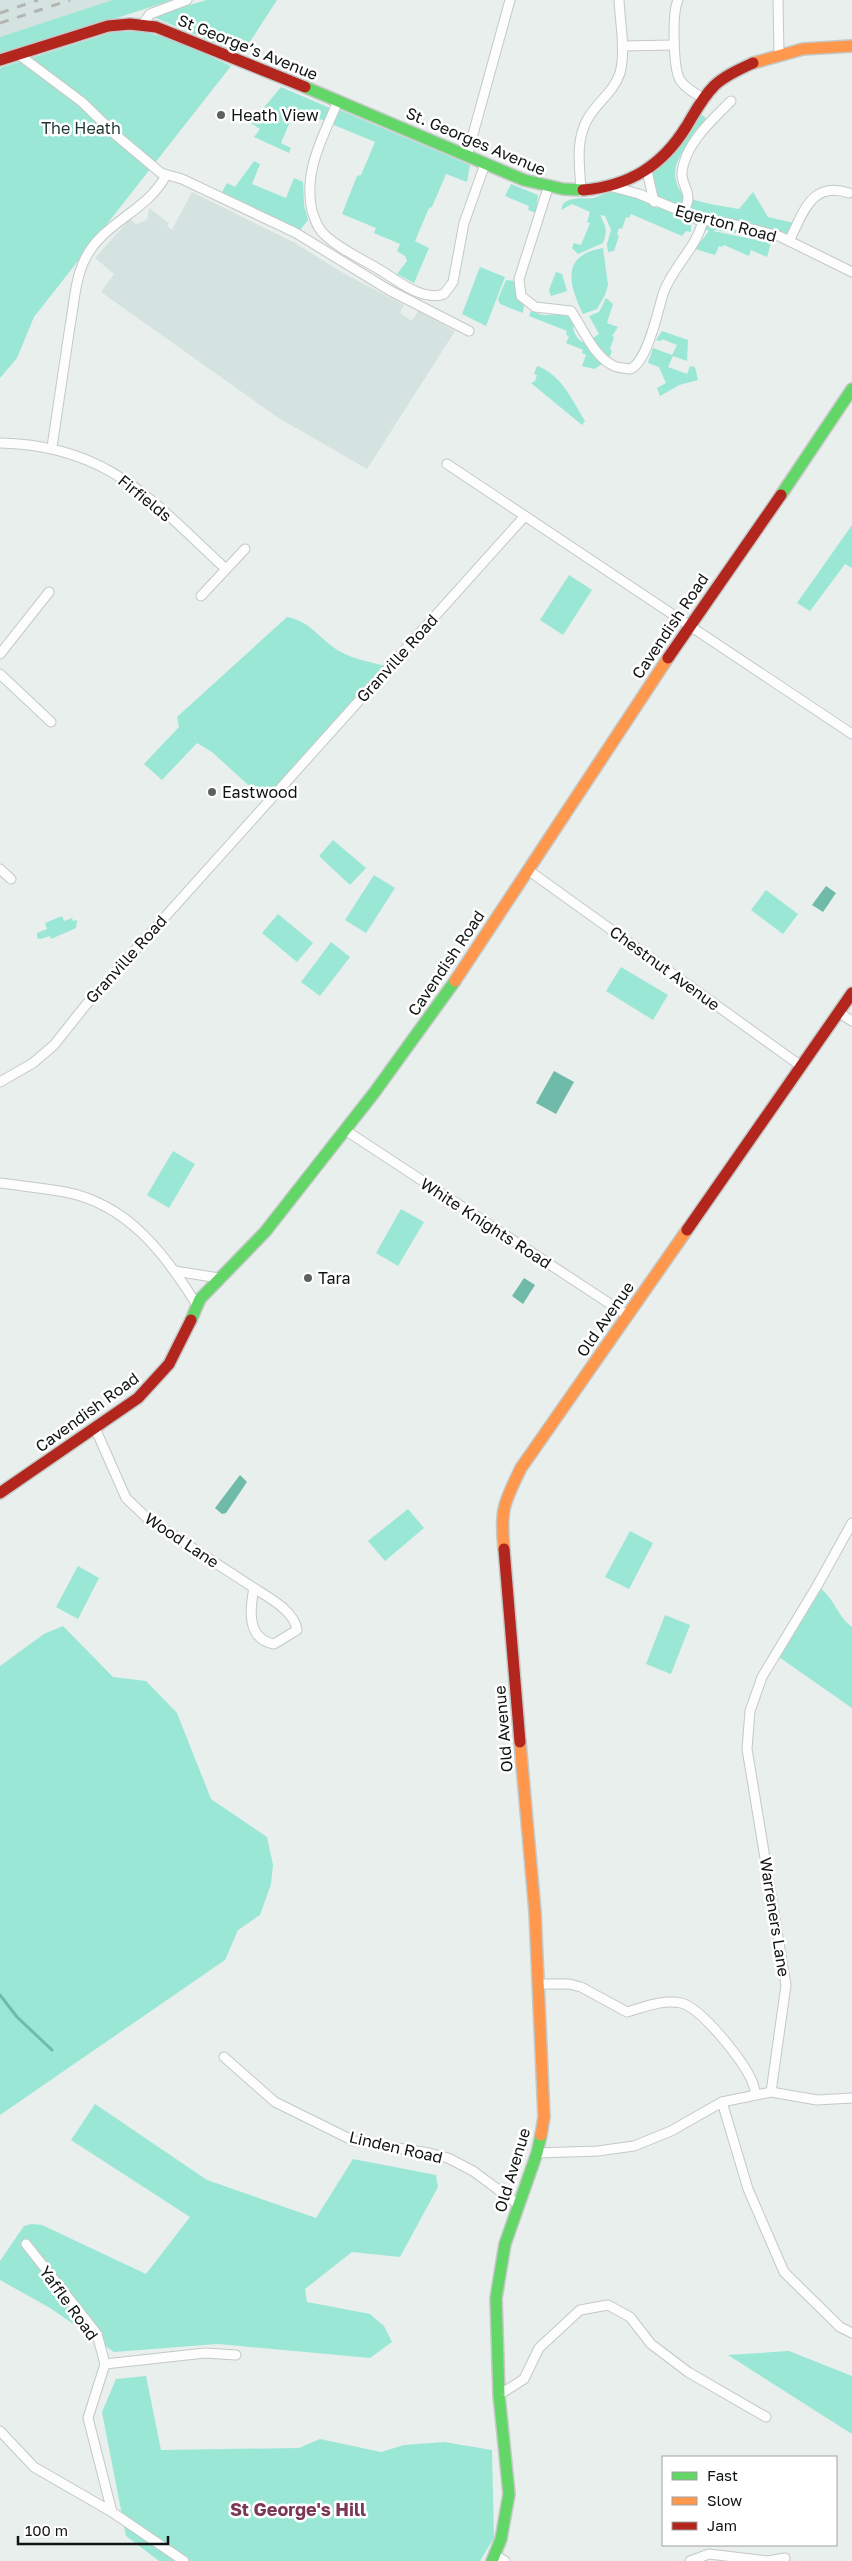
<svg xmlns="http://www.w3.org/2000/svg" width="852" height="2561" viewBox="0 0 852 2561" font-family="'Golos Text',sans-serif">
<rect width="100%" height="100%" fill="#e8efed"/>
<g fill="#d4e3df">
<path d="M0 0H172L0 56Z"/>
<path d="M192 192 295 243 343 273 404 305 400 313 412 321 418 311 455 331 367 469 277 417 101 292 114 274 95 258 130 219 136 224 147 220 149 208 169 223 167 226 172 230Z"/>
</g>
<g fill="#9ae7d6">
<path d="M113 0H172L0 56V37Z"/>
<path d="M207 0H277L242 54 151 16Z"/>
<path d="M140 31 175 40 231 66 34 317 17 358 0 378V68L113 32Z"/>
<path d="M281 87 330 108 325 121 295 110 281 143 291 148 289 153 254 137 260 129 251 123Z"/>
<path d="M335 108 470 165 467 182 446 174 432 207 429 208 415 241 429 248 414 283 397 274 407 261 405 256 397 251 400 244 374 233 376 228 342 214 357 176 361 175 375 142 329 123Z"/>
<path d="M697 110 710 122C695 137 668 159 677 184 679 190 683 196 689 198 704 204 723 206 739 209L753 192 768 217 798 224 789 241 715 230 713 231 771 243 767 257 751 250 749 256 724 245 722 247 719 246 715 255 695 249 709 231 681 218 691 225V232L686 231 682 236 631 214 629 218 626 217 622 229 619 228 617 234 619 236 614 251 608 252 607 244 611 230 605 216 600 215C606 227 608 230 603 243L578 254 572 248 574 243 581 245 590 223 587 222 590 212 572 204 561 210 563 204C571 196 583 199 593 198 598 197 603 194 608 193 625 189 643 200 657 208L647 178Z"/>
<path d="M254 161 260 164 252 184 286 198 294 178 303 182 304 205 308 220 300 230 221 194 227 183 235 187Z"/>
<path d="M511 184 538 195 536 213 528 210 529 206 505 196Z"/>
<path d="M603 248 608 285 605 295 597 309 583 314C569 285 560 255 603 248Z"/>
<path d="M480 267 505 277 486 326 462 314Z"/>
<path d="M556 272 562 274 567 291 551 296 549 290Z"/>
<path d="M506 280 516 281 517 295 524 305 523 313 500 304 498 299Z"/>
<path d="M606 298 613 304 607 323 618 327 612 336 614 337 610 349 612 351C609 360 603 364 594 369L582 366 586 355 582 353 583 350 566 343 569 336 566 335 567 331 529 316 531 311C536 312 542 316 547 315 558 314 569 312 576 324L573 328C575 335 578 341 585 343L599 334 589 316 599 312Z"/>
<path d="M662 331 688 340 687 361 673 356 668 367 687 374 690 366 695 367 698 380 679 385 660 396 657 388 666 383 659 367 648 363 653 348 672 355 677 345 662 339 661 341 656 340Z"/>
<path d="M537 366C562 375 572 400 585 421L582 425 531 383 535 381 537 375 534 374Z"/>
<path d="M852 525V568L845 564 810 611 797 603Z"/>
<path d="M569 575 592 590 563 635 540 620Z"/>
<path d="M287 617C311 621 320 640 339 651 354 660 376 663 392 668L268 803 212 752 197 743 162 780 144 764 179 727 177 717Z"/>
<path d="M333 840 366 868 350 885 319 856Z"/>
<path d="M374 875 395 888 366 933 345 920Z"/>
<path d="M766 890 798 914 783 934 751 910Z"/>
<path d="M278 914 313 943 297 962 262 933Z"/>
<path d="M62 916 64 921 72 918 73 921 77 920 76 928 51 939 50 936 40 939 37 938V933L47 929 45 923Z"/>
<path d="M331 942 350 957 320 996 301 982Z"/>
<path d="M621 967 668 995 653 1020 606 991Z"/>
<path d="M173 1151 195 1164 169 1208 147 1195Z"/>
<path d="M401 1209 424 1222 398 1266 376 1253Z"/>
<path d="M408 1509 424 1528 385 1561 368 1541Z"/>
<path d="M630 1531 653 1543 629 1589 605 1577Z"/>
<path d="M78 1566 99 1578 78 1619 56 1607Z"/>
<path d="M817 1586C833 1595 837 1616 852 1627V1708L776 1655Z"/>
<path d="M665 1615 690 1625 671 1674 646 1664Z"/>
<path d="M63 1626 113 1677 146 1681 177 1713 211 1799 267 1837 273 1865 271 1884 260 1915 238 1930 225 1960 0 2115V1666L44 1634Z"/>
<path d="M95 2104 207 2180 316 2218 353 2159 436 2175 438 2187 400 2257 352 2252 305 2289 307 2302 370 2314 384 2326 392 2342 370 2358 218 2344 114 2352 50 2308 0 2280V2261L24 2226 32 2224 42 2225 146 2274 190 2217 71 2140Z"/>
<path d="M789 2351 852 2376V2434L728 2355Z"/>
<path d="M146 2376 161 2450 299 2448 320 2439 381 2452 404 2445 444 2442 492 2450 494 2538 480 2561H159L126 2536 102 2412 116 2379Z"/>
</g>
<g fill="#6fbaa9">
<path d="M826 886 836 893 823 912 812 905Z"/>
<path d="M554 1071 574 1082 556 1114 536 1103Z"/>
<path d="M524 1278 535 1285 523 1304 512 1296Z"/>
<path d="M240 1475 247 1482 226 1513 222 1514 215 1508Z"/>
</g>
<g fill="none" stroke-linecap="round" stroke-linejoin="round">
<path stroke="#6fbaa9" stroke-width="3" d="M0 1995 17 2017 52 2050"/>
<defs>
<g id="street">
<path d="M678 0C672 12 673 68 680 80 686 89 696 94 705 99"/>
<path d="M778 0 779 54"/>
<path d="M142 25 150 14 187 0"/>
<path d="M622 46 674 45"/>
<path d="M18 54 82 102 117 136 161 173 182 179 296 233 389 290 469 331"/>
<path d="M338 101C323 137 303 171 312 211 315 219 317 228 324 234 337 248 368 262 385 273 401 284 425 301 444 294L453 282 464 223 485 164"/>
<path d="M467 156 510 0"/>
<path d="M647 171 654 202"/>
<path d="M613 187 639 194 703 220 732 224 779 236 852 272"/>
<path d="M548 188 519 279 521 296 535 307 571 311C583 329 594 357 614 366 618 368 625 368 630 369 647 363 658 311 663 294 672 267 697 248 703 220"/>
<path d="M581 192C580 167 575 142 587 120 596 103 614 92 620 73 626 50 620 23 619 0"/>
<path d="M683 213C685 209 688 203 688 198 688 189 681 182 682 172 685 144 712 120 731 101"/>
<path d="M789 241C803 214 811 180 849 193"/>
<path d="M0 443C109 445 152 501 226 569"/>
<path d="M52 447C58 407 64 366 70 326 74 305 75 279 85 259 103 222 148 211 166 175"/>
<path d="M447 464 852 734"/>
<path d="M201 596 245 549"/>
<path d="M0 654 49 592"/>
<path d="M0 674 51 722"/>
<path d="M0 869 11 879"/>
<path d="M528 870 801 1066"/>
<path d="M838 1012 852 1021"/>
<path d="M0 1082 33 1063 54 1045 85 1006 524 517"/>
<path d="M345 1130 627 1315"/>
<path d="M0 1183C21 1186 44 1188 65 1192 128 1204 165 1254 197 1305"/>
<path d="M175 1271 219 1278"/>
<path d="M95 1428 126 1498 148 1519 254 1588C268 1597 295 1611 297 1630L274 1644C246 1639 250 1608 254 1588"/>
<path d="M538 1984H569L581 1987 627 2012C644 2007 664 1999 681 2003 702 2008 742 2060 751 2079 754 2084 754 2089 756 2094"/>
<path d="M224 2057 275 2102 354 2141 429 2153 448 2158 473 2171 519 2205"/>
<path d="M771 2092 817 2100 852 2098"/>
<path d="M722 2102 748 2189 784 2272 840 2327 852 2333"/>
<path d="M537 2153 598 2151 634 2146 671 2131 722 2102 771 2092 786 1985 747 1749 750 1711 762 1677 817 1586 852 1523"/>
<path d="M26 2244 97 2334 105 2364 88 2418 112 2512 184 2561"/>
<path d="M105 2364 205 2353 236 2355"/>
<path d="M499 2395 524 2379 539 2348 580 2310 608 2305 630 2317 651 2344 688 2372 766 2417"/>
<path d="M0 2431 34 2467 112 2512"/>
<path d="M495 2555 505 2561"/>
<path d="M690 2561 709 2554 767 2561"/>
<path d="M768 2561 785 2558"/>
</g>
<g id="fast">
<path d="M305 87 524 180 563 189 583 190"/>
<path d="M781 495 852 389"/>
<path d="M191 1320 200 1299 265 1232 374 1093 455 981"/>
<path d="M492 2561 501 2539 509 2494 499 2395 496 2298 505 2244 537 2153 541 2135"/>
</g>
<g id="slow">
<path d="M753 63 803 49 852 46"/>
<path d="M455 981 668 658"/>
<path d="M504 1549C500 1509 504 1503 521 1468L687 1230"/>
<path d="M520 1742 535 1912 544 2117 541 2135"/>
</g>
<g id="jam">
<path d="M0 60 108 26 130 24 156 27 305 87"/>
<path d="M583 190C629 186 662 166 686 127 694 114 702 98 714 86 724 76 740 69 753 63"/>
<path d="M668 658 781 495"/>
<path d="M687 1230 852 993"/>
<path d="M0 1493 138 1398 169 1364 191 1320"/>
<path d="M504 1549 520 1742"/>
</g>
</defs>
<use href="#street" stroke="#c4c9c7" stroke-width="11"/>
<use href="#fast" stroke="#c4c9c7" stroke-width="14"/>
<use href="#slow" stroke="#c4c9c7" stroke-width="14"/>
<use href="#jam" stroke="#c4c9c7" stroke-width="14"/>
<use href="#street" stroke="#fcfdfc" stroke-width="9"/>
<use href="#fast" stroke="#63d668" stroke-width="11"/>
<use href="#slow" stroke="#ff974d" stroke-width="11"/>
<use href="#jam" stroke="#b3261e" stroke-width="11"/>
<g stroke="#b3b4b4" stroke-width="3" stroke-dasharray="9 9" stroke-linecap="butt">
<path d="M0 13 38 0"/>
<path d="M0 23 70 0"/>
</g>
</g>
<g fill="#5c615f" stroke="#fff" stroke-width="2">
<circle cx="221" cy="115" r="5"/>
<circle cx="212" cy="792" r="5"/>
<circle cx="308" cy="1278" r="5"/>
</g>
<g text-anchor="middle" stroke-width="5" stroke-linejoin="round" paint-order="stroke">
<g font-size="16" fill="#101413" stroke="#fff">
<text transform="translate(248 47) rotate(22)" y="6">St George’s Avenue</text>
<text transform="translate(476 141) rotate(23)" y="6">St. Georges Avenue</text>
<text transform="translate(726 223) rotate(15)" y="6">Egerton Road</text>
<text transform="translate(145 498) rotate(39)" y="6">Firfields</text>
<text transform="translate(670 626) rotate(-56)" y="6">Cavendish Road</text>
<text transform="translate(397 658) rotate(-48)" y="6">Granville Road</text>
<text transform="translate(126 959) rotate(-48)" y="6">Granville Road</text>
<text transform="translate(446 963) rotate(-56)" y="6">Cavendish Road</text>
<text transform="translate(665 968) rotate(36)" y="6">Chestnut Avenue</text>
<text transform="translate(486 1223) rotate(33)" y="6">White Knights Road</text>
<text transform="translate(605 1319) rotate(-55)" y="6">Old Avenue</text>
<text transform="translate(87 1412) rotate(-36)" y="6">Cavendish Road</text>
<text transform="translate(182 1540) rotate(34)" y="6">Wood Lane</text>
<text transform="translate(503 1729) rotate(-95)" y="6">Old Avenue</text>
<text transform="translate(775 1917) rotate(81)" y="6">Warreners Lane</text>
<text transform="translate(396 2147) rotate(13)" y="6">Linden Road</text>
<text transform="translate(512 2170) rotate(-73)" y="6">Old Avenue</text>
<text transform="translate(69 2303) rotate(54)" y="6">Yaffle Road</text>
</g>
<g font-size="16" fill="#101413" stroke="#fff" text-anchor="start">
<text x="231" y="121">Heath View</text>
<text x="222" y="798">Eastwood</text>
<text x="318" y="1284">Tara</text>
</g>
<g font-size="16" fill="#1e3630" stroke="#fff">
<text x="81" y="134">The Heath</text>
</g>
<g font-size="18" font-weight="bold" fill="#7b3754" stroke="#fff">
<text x="298" y="2516">St George's Hill</text>
</g>
</g>
<rect x="662" y="2456" width="175" height="90" fill="#ffffff" stroke="#9fa1a1"/>
<rect x="672" y="2472" width="25" height="8" fill="#63d668" stroke="#9fa1a1"/>
<text x="707" y="2481" font-size="15" fill="#101413">Fast</text>
<rect x="672" y="2497" width="25" height="8" fill="#ff974d" stroke="#9fa1a1"/>
<text x="707" y="2506" font-size="15" fill="#101413">Slow</text>
<rect x="672" y="2522" width="25" height="8" fill="#b3261e" stroke="#9fa1a1"/>
<text x="707" y="2531" font-size="15" fill="#101413">Jam</text>
<path d="M18 2536v8h150v-8" fill="none" stroke="#101413" stroke-width="2.5"/>
<text x="25" y="2536" font-size="15" fill="#101413" stroke="#ffffff" stroke-width="4" paint-order="stroke">100 m</text>
</svg>
